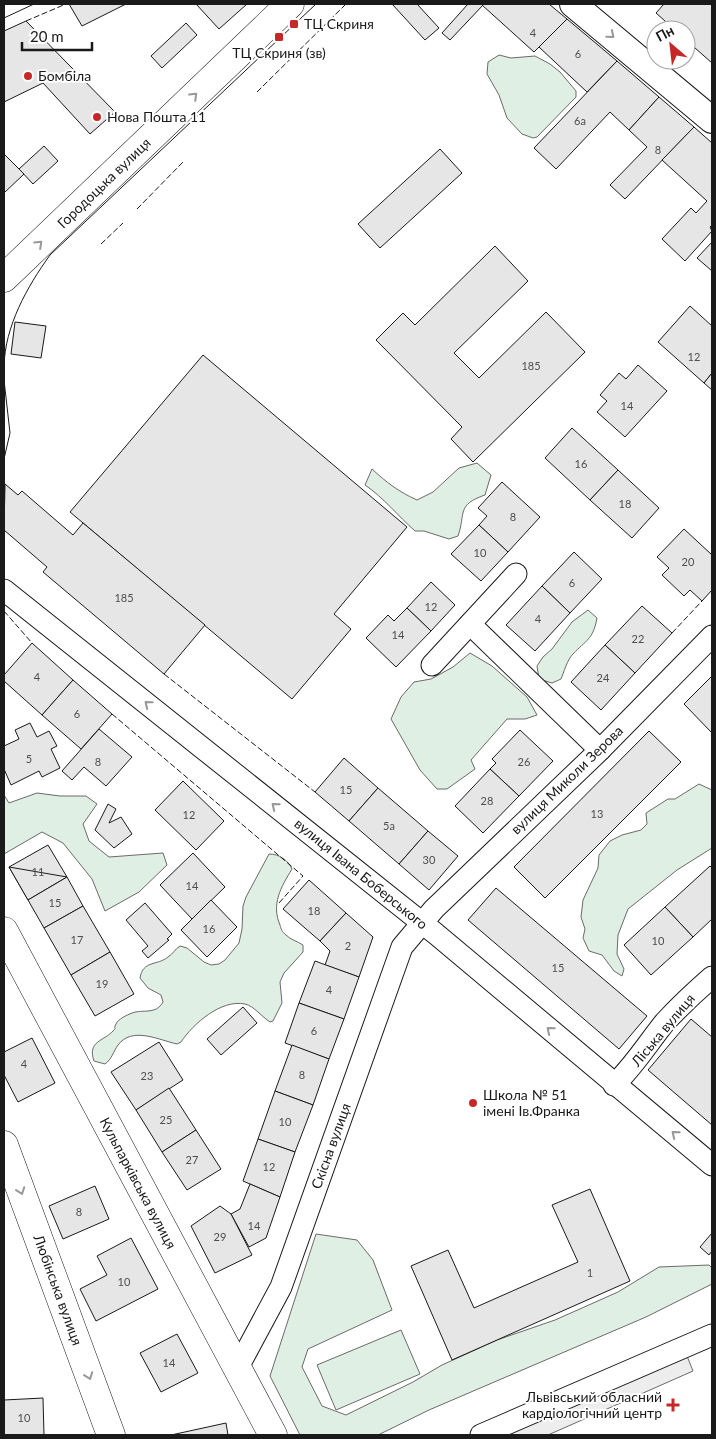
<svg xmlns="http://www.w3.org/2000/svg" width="716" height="1439" viewBox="0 0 716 1439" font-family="Lato,sans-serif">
<rect width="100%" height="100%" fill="#fff"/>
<g fill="#e0efe3" stroke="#6a6a6a">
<path d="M499 55 511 58 535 56 550 64 560 72 576 91V97L537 137 533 138 522 134 507 118 499 95 487 74 488 62Z"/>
<path d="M477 463 491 475 485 495C456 505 466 513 458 536L449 539 424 531H415C398 516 384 498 365 485L372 469C386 482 399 492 417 500L433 492 459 468Z"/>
<path d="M588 610 597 618C593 640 586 640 573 654 567 660 564 672 561 679L552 683 539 679 537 666 543 657 552 649 572 622Z"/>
<path d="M470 653 492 666 527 697 537 715 525 719H507L471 760 475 769 447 789H437L420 770 391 719 401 697 414 682 431 679 453 667Z"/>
<path d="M699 784 712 790V848L677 870 628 909 618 935 617 954 624 969 622 976 614 971 602 955 589 951 583 938 585 929 581 917 583 900 598 868 599 855 610 841 622 835 641 830 647 824 646 813 668 799H675Z"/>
<path d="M37 793 60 796H86L97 804 83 824 89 841 109 857 163 853 167 865 139 892 105 911 92 879 63 843 42 832 4 854V795L9 803Z"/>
<path d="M269 854C279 854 288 860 292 869 281 887 271 904 280 925 281 929 282 932 286 935 291 940 297 941 303 945V952L284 973 280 982 282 1003 273 1021 270 1022C262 1017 254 1006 245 1004 221 999 193 1024 181 1042L177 1044C159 1040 132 1026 118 1045 113 1052 112 1059 105 1064L94 1061C87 1041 104 1041 113 1031 117 1027 113 1030 116 1024 118 1019 127 1015 132 1013 143 1009 156 1015 163 1002L161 995 148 988 140 978C143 960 157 966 168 957 173 954 175 949 180 946L187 948 204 962 211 965 219 964 225 960 239 943 242 929 243 906 246 897Z"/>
<path d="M316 1234 357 1240 373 1260 392 1310 308 1349 302 1367 322 1406 346 1415 413 1382 442 1365 497 1340 555 1320 618 1292 659 1267 709 1265 712 1268V1284L646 1317 429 1410 378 1435H300L270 1376Z"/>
<path d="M401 1330 420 1374 336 1410 317 1365Z"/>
</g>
<path fill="#ededed" stroke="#6a6a6a" d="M687 1356 693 1371 548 1435H507Z"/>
<g fill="#e6e6e6" stroke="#1a1a1a">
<path d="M69 4H126L82 26Z"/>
<path d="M196 4H247L219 29Z"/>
<path d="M392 4H417L439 28 425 40Z"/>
<path d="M468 4H484L450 40 442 33Z"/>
<path d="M484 4H549L567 19 534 52 482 5Z"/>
<path d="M664 4H712V63L686 40V30H675L656 13Z"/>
<path d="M567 19 617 61 587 92 539 47Z"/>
<path d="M26 21 115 112 90 134 43 83 4 102V31Z"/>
<path d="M186 23 197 35 162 68 151 56Z"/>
<path d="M617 61 659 97 629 130 610 112 556 169 534 148Z"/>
<path d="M659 97 694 127 625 199 610 185 647 147 629 130Z"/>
<path d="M694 127 712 143V225L710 227 712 231 685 261 662 239 691 208 696 213 707 201 662 160Z"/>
<path d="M44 146 58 161 33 184 19 169Z"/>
<path d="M440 149 462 173 380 248 358 224Z"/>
<path d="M4 154 24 174 4 193Z"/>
<path d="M712 242V271L697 258Z"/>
<path d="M495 246 528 281 454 353 479 378 546 312 585 352 473 462 451 439 462 427 376 340 403 313 415 325Z"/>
<path d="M690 306 712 326V373L704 383 658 342Z"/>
<path d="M15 322 46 326 41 358 11 354Z"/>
<path d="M203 355 407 527 334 614 351 629 292 699 70 512Z"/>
<path d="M638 365 667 391 625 437 597 412 607 401 600 395 619 373 626 379Z"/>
<path d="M712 373V390L704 383Z"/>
<path d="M572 428 618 470 590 500 545 458Z"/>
<path d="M618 470 659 508 632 538 590 500Z"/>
<path d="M502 482 540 517 508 552 479 525 487 516 478 508Z"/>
<path d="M5 484 18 495 22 491 73 535 83 523 205 625 164 674 43 572 47 567 4 530Z"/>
<path d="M479 525 508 552 481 581 451 554Z"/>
<path d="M684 529 712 555V590L702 601 690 590 684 596 662 575 669 568 657 557Z"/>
<path d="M574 552 602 579 570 613 542 586Z"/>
<path d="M431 582 455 605 431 631 407 608Z"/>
<path d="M542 586 570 613 535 651 506 625Z"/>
<path d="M642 606 672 633 635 673 605 645Z"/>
<path d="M407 608 431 631 396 667 366 638 388 615 394 621Z"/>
<path d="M32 643 73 680 42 715 4 681V675Z"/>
<path d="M605 645 635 673 601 710 571 682Z"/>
<path d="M712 676V733L684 704Z"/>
<path d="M73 680 112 714 81 749 42 715Z"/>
<path d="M30 723 37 737 49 731 57 746 51 749 60 768 42 777 39 771 11 785 4 769V746L19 739 15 730Z"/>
<path d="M99 729 132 757 106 786 84 767 72 780 62 771Z"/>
<path d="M520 730 553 761 519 796 490 769 496 763 492 759Z"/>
<path d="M649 731 681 762 545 898 514 867Z"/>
<path d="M344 758 378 788 349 821 315 792Z"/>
<path d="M490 769 519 796 483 833 455 806Z"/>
<path d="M183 781 224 821 196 850 155 810Z"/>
<path d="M378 788 428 831 399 864 349 821Z"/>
<path d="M108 804 116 809 109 823 121 817 132 834 114 848 95 830Z"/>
<path d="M428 831 458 856 429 890 399 864Z"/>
<path d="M48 845 67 877 28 900 9 867Z"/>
<path d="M193 853 225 887 192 919 160 885Z"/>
<path d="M710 866 712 868V919L693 937 665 907Z"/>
<path d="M9 867 67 877 28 900Z"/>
<path d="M67 877 83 906 44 928 28 900Z"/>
<path d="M309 880 346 913 320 941 283 909Z"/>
<path d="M496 888 647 1016 619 1049 468 920Z"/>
<path d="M211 900 237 927 207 957 181 930Z"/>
<path d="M145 903 172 934 167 939 169 940 148 958 142 951 148 946 126 920Z"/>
<path d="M83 906 110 952 71 975 44 928Z"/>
<path d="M665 907 693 937 651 975 624 945Z"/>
<path d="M346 913 373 937 359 977 325 965 330 951 320 941Z"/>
<path d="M110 952 134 994 95 1016 71 975Z"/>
<path d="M315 961 359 977 344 1019 299 1003Z"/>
<path d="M299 1003 344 1019 329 1059 285 1043Z"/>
<path d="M243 1007 257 1023 221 1055 207 1039Z"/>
<path d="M691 1019 712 1037V1125L648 1070Z"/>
<path d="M32 1038 55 1083 18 1102 4 1075V1052Z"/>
<path d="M159 1042 183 1080 136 1110 111 1072Z"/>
<path d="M292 1045 329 1059 313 1105 275 1091Z"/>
<path d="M169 1088 196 1130 162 1152 136 1110Z"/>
<path d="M275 1091 313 1105 295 1152 258 1139Z"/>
<path d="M196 1130 221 1169 187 1190 162 1152Z"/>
<path d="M258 1139 295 1152 280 1197 243 1181Z"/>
<path d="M250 1184 280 1197 266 1238 249 1247 231 1214 240 1209Z"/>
<path d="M95 1186 109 1219 63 1239 49 1206Z"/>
<path d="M590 1189 630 1281 452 1360 411 1266 448 1250 474 1308 578 1262 552 1205Z"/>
<path d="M220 1206 231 1214 252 1255 215 1273 191 1226Z"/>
<path d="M712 1233V1251L709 1255 700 1247Z"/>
<path d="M131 1238 158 1289 96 1321 80 1289 107 1275 97 1256Z"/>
<path d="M177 1334 198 1373 161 1392 140 1353Z"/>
<path d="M43 1398 44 1435H4V1400Z"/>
<path d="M226 1423 228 1435H171Z"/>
</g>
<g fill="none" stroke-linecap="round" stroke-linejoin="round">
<defs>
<g id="minor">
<path d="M4 590 436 934 712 1165"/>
<path d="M470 624 600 750"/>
<path d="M432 665 516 574"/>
<path d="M614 1085C634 1066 648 1043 665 1022 680 1006 696 991 712 977"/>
<path d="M237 1369 281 1287 402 947 434 909 600 750 712 636"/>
<path d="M481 1435 712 1335"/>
</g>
<path id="tertiary" d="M573 4 712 120"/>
<path id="secondary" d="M4 1145 111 1435"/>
<g id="primary">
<path d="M4 278 290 4"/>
<path d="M4 931 273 1435"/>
</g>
</defs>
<use href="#minor" stroke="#1a1a1a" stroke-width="23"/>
<use href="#tertiary" stroke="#1a1a1a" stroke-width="28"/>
<use href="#secondary" stroke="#1a1a1a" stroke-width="29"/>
<use href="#primary" stroke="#1a1a1a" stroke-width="29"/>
<use href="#minor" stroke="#fff" stroke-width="21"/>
<use href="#tertiary" stroke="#fff" stroke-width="26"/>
<use href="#secondary" stroke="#fff" stroke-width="28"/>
<use href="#primary" stroke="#fff" stroke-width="28"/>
<g stroke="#1a1a1a" stroke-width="1">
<path d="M4 18 34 4"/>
<path d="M4 366C5 326 27 287 50 255L316 4"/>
<path d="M4 380 10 433 4 459"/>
</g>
<g stroke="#1a1a1a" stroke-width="1" stroke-dasharray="6 2.5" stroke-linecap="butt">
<path d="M26 21 66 4"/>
<path d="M257 92 346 4"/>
<path d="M137 209 183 162"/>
<path d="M101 244 123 223"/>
<path d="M4 611 32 643"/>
<path d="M672 633 702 601"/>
<path d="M164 674 315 792"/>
<path d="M112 714 303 876 279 903"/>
</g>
</g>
<defs><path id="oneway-chevron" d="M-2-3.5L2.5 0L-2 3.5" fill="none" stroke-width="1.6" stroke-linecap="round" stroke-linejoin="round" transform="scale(1.25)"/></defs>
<g stroke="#989898">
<use href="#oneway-chevron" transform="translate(611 35) rotate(40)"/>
<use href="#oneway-chevron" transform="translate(194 96) rotate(-44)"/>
<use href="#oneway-chevron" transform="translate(39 244) rotate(-43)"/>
<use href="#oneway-chevron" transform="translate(148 704) rotate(-141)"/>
<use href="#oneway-chevron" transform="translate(275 806) rotate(-141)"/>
<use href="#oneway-chevron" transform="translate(550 1030) rotate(-140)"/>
<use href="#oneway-chevron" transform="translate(675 1134) rotate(-141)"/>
<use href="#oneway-chevron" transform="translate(21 1191) rotate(70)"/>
<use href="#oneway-chevron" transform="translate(89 1376) rotate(70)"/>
</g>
<g fill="#c62828" stroke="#fff" stroke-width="2">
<rect x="289" y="19" width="10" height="10" rx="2.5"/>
<rect x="274" y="32" width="10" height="10" rx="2.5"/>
<circle cx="28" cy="76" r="5"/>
<circle cx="97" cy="117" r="5"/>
<circle cx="473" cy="1103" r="5"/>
<path d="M670.5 1397.5h5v5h5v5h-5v5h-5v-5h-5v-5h5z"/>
</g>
<g text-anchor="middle" stroke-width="4" stroke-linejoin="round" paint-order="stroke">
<g font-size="11" fill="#4d4d4d">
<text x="533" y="37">4</text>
<text x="578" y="58">6</text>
<text x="580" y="125">6а</text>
<text x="658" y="154">8</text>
<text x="694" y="361">12</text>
<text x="531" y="370">185</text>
<text x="627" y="410">14</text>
<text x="581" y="468">16</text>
<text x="625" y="508">18</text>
<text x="513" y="521">8</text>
<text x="480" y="557">10</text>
<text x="688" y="566">20</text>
<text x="572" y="587">6</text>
<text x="124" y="602">185</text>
<text x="431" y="611">12</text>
<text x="538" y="623">4</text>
<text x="398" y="639">14</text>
<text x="638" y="643">22</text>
<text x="37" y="681">4</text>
<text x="603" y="682">24</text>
<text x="77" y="718">6</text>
<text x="29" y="763">5</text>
<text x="98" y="766">8</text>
<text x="524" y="766">26</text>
<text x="346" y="794">15</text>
<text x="487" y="805">28</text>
<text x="597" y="818">13</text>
<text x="189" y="819">12</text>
<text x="389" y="830">5а</text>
<text x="429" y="864">30</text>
<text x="38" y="876">11</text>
<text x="192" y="890">14</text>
<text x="55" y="907">15</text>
<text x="314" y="915">18</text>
<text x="209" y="933">16</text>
<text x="77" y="944">17</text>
<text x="658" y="945">10</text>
<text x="348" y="950">2</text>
<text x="558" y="972">15</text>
<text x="102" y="988">19</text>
<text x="329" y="994">4</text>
<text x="314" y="1035">6</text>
<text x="24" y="1068">4</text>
<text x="302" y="1079">8</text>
<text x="147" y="1080">23</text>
<text x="166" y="1124">25</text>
<text x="285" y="1126">10</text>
<text x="192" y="1164">27</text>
<text x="269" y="1171">12</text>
<text x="79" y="1216">8</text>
<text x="254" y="1230">14</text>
<text x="220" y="1241">29</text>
<text x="590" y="1277">1</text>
<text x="124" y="1286">10</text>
<text x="169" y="1367">14</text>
<text x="24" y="1422">10</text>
</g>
<g font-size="14" fill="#1a1a1a" stroke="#fff" text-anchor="start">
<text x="304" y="29">ТЦ Скриня</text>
<text x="279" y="58" text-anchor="middle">ТЦ Скриня (зв)</text>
<text x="38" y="81">Бомбіла</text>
<text x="107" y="122">Нова Пошта 11</text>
<text x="483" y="1100">Школа № 51<tspan x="483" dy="16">імені Ів.Франка</tspan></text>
<text x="662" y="1402" text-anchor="end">Львівський обласний<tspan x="662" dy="16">кардіологічний центр</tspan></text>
</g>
<g font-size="14" fill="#1a1a1a" stroke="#fff">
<text transform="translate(104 183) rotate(-44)" y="5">Городоцька вулиця</text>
<text transform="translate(567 780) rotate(-44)" y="5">вулиця Миколи Зерова</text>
<text transform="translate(361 874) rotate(39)" y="5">вулиця Івана Боберського</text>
<text transform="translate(663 1030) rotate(-50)" y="5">Ліська вулиця</text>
<text transform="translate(331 1146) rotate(-70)" y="5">Скісна вулиця</text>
<text transform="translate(138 1183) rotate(62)" y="5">Кульпарківська вулиця</text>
<text transform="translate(58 1290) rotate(70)" y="5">Любінська вулиця</text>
</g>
</g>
<rect width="716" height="1439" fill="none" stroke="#1a1a1a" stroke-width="10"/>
<g transform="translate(671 45) rotate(332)"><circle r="24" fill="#ffffff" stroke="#a3a3a3"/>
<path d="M0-4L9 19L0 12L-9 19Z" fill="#c62828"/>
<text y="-8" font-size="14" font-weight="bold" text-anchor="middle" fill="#1a1a1a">Пн</text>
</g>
<path d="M22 42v8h70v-8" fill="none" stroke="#1a1a1a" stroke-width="2.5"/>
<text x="30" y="42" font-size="15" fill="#1a1a1a" stroke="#ffffff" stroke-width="4" paint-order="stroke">20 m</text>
</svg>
